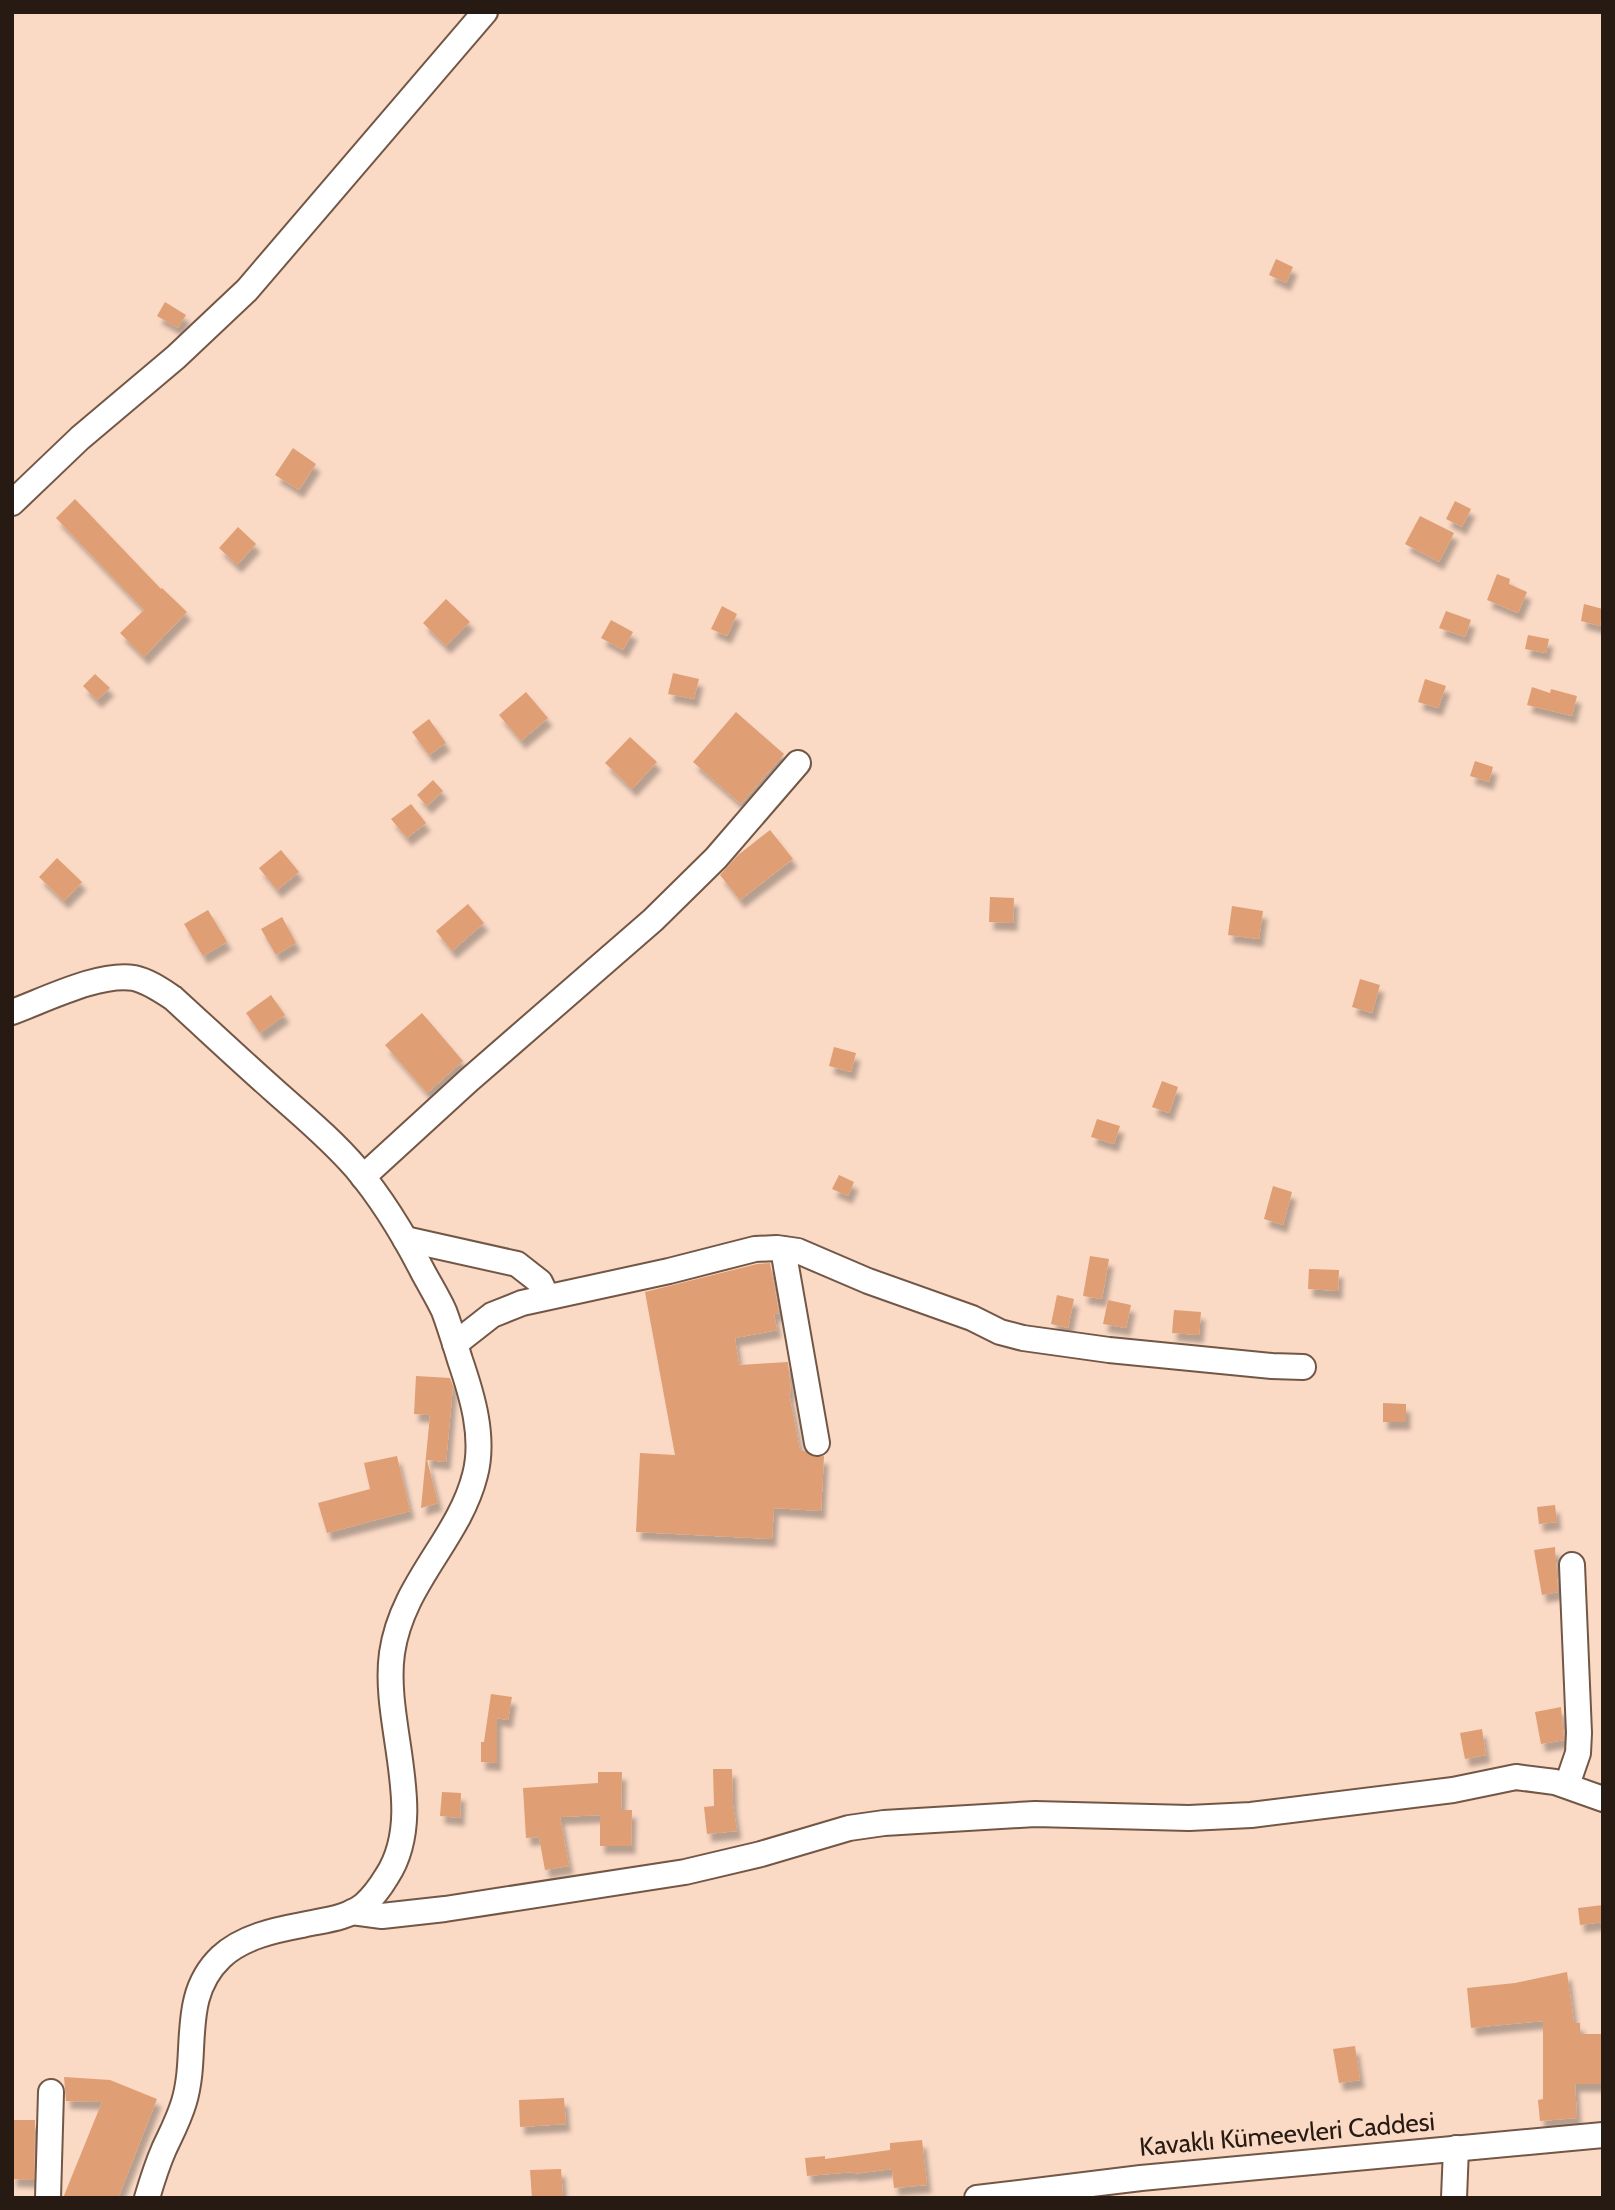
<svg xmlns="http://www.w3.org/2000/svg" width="1615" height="2210" viewBox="0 0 1615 2210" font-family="Cabin,sans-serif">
<defs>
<filter id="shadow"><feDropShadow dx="4.5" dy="8" stdDeviation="2" flood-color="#0004"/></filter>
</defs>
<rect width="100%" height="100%" fill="#fad9c5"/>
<g fill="#e09e74" filter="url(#shadow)">
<path d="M1276 259 1293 267 1286 283 1269 275Z"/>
<path d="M165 302 186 315 178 328 157 316Z"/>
<path d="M293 448 316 464 299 490 275 475Z"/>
<path d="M75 499 161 589 162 588 187 612 144 657 120 633 144 610 56 518Z"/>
<path d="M1455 501 1471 509 1462 527 1446 519Z"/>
<path d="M1420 516 1454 533 1439 562 1405 544Z"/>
<path d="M238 527 256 544 237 565 219 548Z"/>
<path d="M1497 574 1510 579 1509 584 1527 592 1518 613 1487 600Z"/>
<path d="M446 599 470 622 446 646 423 623Z"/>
<path d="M1584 604 1603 609 1600 626 1581 621Z"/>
<path d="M722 606 737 614 727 636 711 629Z"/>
<path d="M1446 611 1471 620 1465 637 1439 628Z"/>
<path d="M611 620 633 632 623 650 601 638Z"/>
<path d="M1528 635 1549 639 1546 653 1525 649Z"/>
<path d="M673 673 699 679 694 699 668 694Z"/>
<path d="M95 674 110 688 97 700 83 686Z"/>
<path d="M1425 679 1446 686 1438 708 1418 702Z"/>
<path d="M1532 687 1550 693 1551 689 1577 696 1572 716 1527 705Z"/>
<path d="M526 692 548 718 521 741 499 715Z"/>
<path d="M736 712 784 754 741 804 693 762Z"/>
<path d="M429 719 446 743 429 755 412 732Z"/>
<path d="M630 737 657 762 632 789 605 763Z"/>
<path d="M1475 761 1493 767 1489 782 1470 776Z"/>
<path d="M433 780 443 791 427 806 417 795Z"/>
<path d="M411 804 426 823 407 838 391 819Z"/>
<path d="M770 830 793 859 740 900 720 875 738 855Z"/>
<path d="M281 850 299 872 277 890 259 868Z"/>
<path d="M57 858 82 882 64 901 39 877Z"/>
<path d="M990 897 1014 898 1013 923 989 922Z"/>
<path d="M468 904 484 923 452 951 436 931Z"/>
<path d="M1232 906 1263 911 1259 939 1228 935Z"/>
<path d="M208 910 227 942 203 956 184 924Z"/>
<path d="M282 917 296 943 276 955 261 929Z"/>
<path d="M1360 979 1380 985 1372 1013 1352 1007Z"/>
<path d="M271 995 285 1015 260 1033 246 1013Z"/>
<path d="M422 1013 463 1061 427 1093 385 1045Z"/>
<path d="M834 1047 856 1053 851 1072 829 1066Z"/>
<path d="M1162 1081 1178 1087 1169 1113 1152 1107Z"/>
<path d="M1097 1119 1120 1126 1114 1144 1091 1137Z"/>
<path d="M839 1175 854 1182 848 1196 832 1189Z"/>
<path d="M1273 1186 1292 1192 1283 1225 1264 1219Z"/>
<path d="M1090 1256 1109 1259 1102 1299 1083 1296Z"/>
<path d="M770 1263 779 1313 774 1314 777 1330 735 1338 739 1365 788 1362 791 1393H789L800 1450 805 1451 813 1457 824 1456 821 1511 774 1508 772 1539 636 1532 640 1453 675 1455 645 1292 757 1264Z"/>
<path d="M1309 1269 1339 1270 1338 1291 1308 1289Z"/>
<path d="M1057 1295 1074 1299 1068 1328 1051 1324Z"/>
<path d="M1108 1300 1131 1305 1126 1328 1103 1324Z"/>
<path d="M1174 1310 1201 1312 1199 1335 1172 1333Z"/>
<path d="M416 1376 450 1378 453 1386 446 1462 427 1460 438 1503 421 1508 430 1415 414 1414Z"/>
<path d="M1383 1403 1406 1404V1422H1383Z"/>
<path d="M397 1456 410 1511 327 1533 318 1503 370 1489 364 1463Z"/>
<path d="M1555 1505 1557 1522 1539 1524 1537 1507Z"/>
<path d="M1555 1547 1558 1592 1542 1595 1534 1550Z"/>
<path d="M491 1694 512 1697 508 1720 497 1718V1763L481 1762V1742H484Z"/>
<path d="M1561 1707 1564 1740 1541 1744 1535 1712Z"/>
<path d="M1482 1729 1486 1755 1465 1759 1460 1733Z"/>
<path d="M713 1769H732L733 1805 737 1831 707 1834 704 1807 714 1806Z"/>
<path d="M598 1772H622L621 1810H632L631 1846H600V1815L560 1817 569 1866 545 1870 539 1837 526 1838 523 1788 598 1783Z"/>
<path d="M442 1792 461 1793 460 1818 440 1816Z"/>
<path d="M1603 1905V1922L1580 1925 1578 1908Z"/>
<path d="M1567 1972 1574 2023H1580V2034H1603V2084H1575L1577 2118 1540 2121 1538 2100 1543 2099V2021L1471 2028 1467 1988 1515 1983Z"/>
<path d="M1355 2046 1360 2080 1339 2083 1333 2049Z"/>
<path d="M64 2077 110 2080 157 2099 118 2198H63L102 2102 66 2101Z"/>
<path d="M564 2098 566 2124 520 2127 519 2100Z"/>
<path d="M12 2120H35L34 2180 12 2179Z"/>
<path d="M922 2140 927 2185 894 2188 892 2169 853 2174V2172L807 2176 805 2158 825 2156V2159L890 2150V2143Z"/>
<path d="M561 2169 563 2198H532L530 2170Z"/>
</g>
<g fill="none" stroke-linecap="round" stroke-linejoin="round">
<defs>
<g id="minor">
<path d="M12 503 80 438 176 357 247 290 485 12"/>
<path d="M12 1012C45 1000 100 972 134 978 148 981 161 990 173 998 207 1029 241 1061 276 1092 303 1116 332 1140 356 1168 383 1200 404 1235 423 1272 430 1285 438 1298 444 1311 450 1327 455 1344 460 1360 472 1395 485 1437 475 1475 459 1539 402 1583 392 1653 382 1724 428 1813 387 1876 381 1886 373 1897 364 1905 346 1919 324 1920 302 1925 275 1930 242 1937 221 1957 179 1997 199 2052 184 2102 179 2119 171 2134 164 2149 157 2165 152 2181 147 2198"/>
<path d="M363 1177 469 1080 653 920 716 858 798 763"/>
<path d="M405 1239 517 1264 540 1282 547 1297"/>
<path d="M783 1249 817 1443"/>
<path d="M455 1344 492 1315 522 1303 669 1271 755 1249 777 1248 798 1251 868 1281 972 1318 1000 1332 1023 1338 1109 1350 1272 1366 1303 1367"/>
<path d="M1567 1785 1578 1753 1579 1733 1572 1565"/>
<path d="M352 1912 382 1916 445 1909 685 1872 761 1854 849 1828 884 1823 1035 1814 1189 1818 1251 1815 1453 1790 1516 1777 1555 1782 1603 1799"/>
<path d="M48 2198 51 2092"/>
<path d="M977 2198 1141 2178 1603 2135"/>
<path d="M1454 2198 1456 2148"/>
</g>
</defs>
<use href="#minor" stroke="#735746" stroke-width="28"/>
<use href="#minor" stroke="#fff" stroke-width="24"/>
</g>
<g text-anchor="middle" stroke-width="6" stroke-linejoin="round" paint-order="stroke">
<g font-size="26" fill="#261a13" stroke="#fad9c5">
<text transform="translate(1287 2134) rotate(-5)" y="9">Kavaklı Kümeevleri Caddesi</text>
</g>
</g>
<rect width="1615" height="2210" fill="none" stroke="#261a13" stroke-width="28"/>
</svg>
